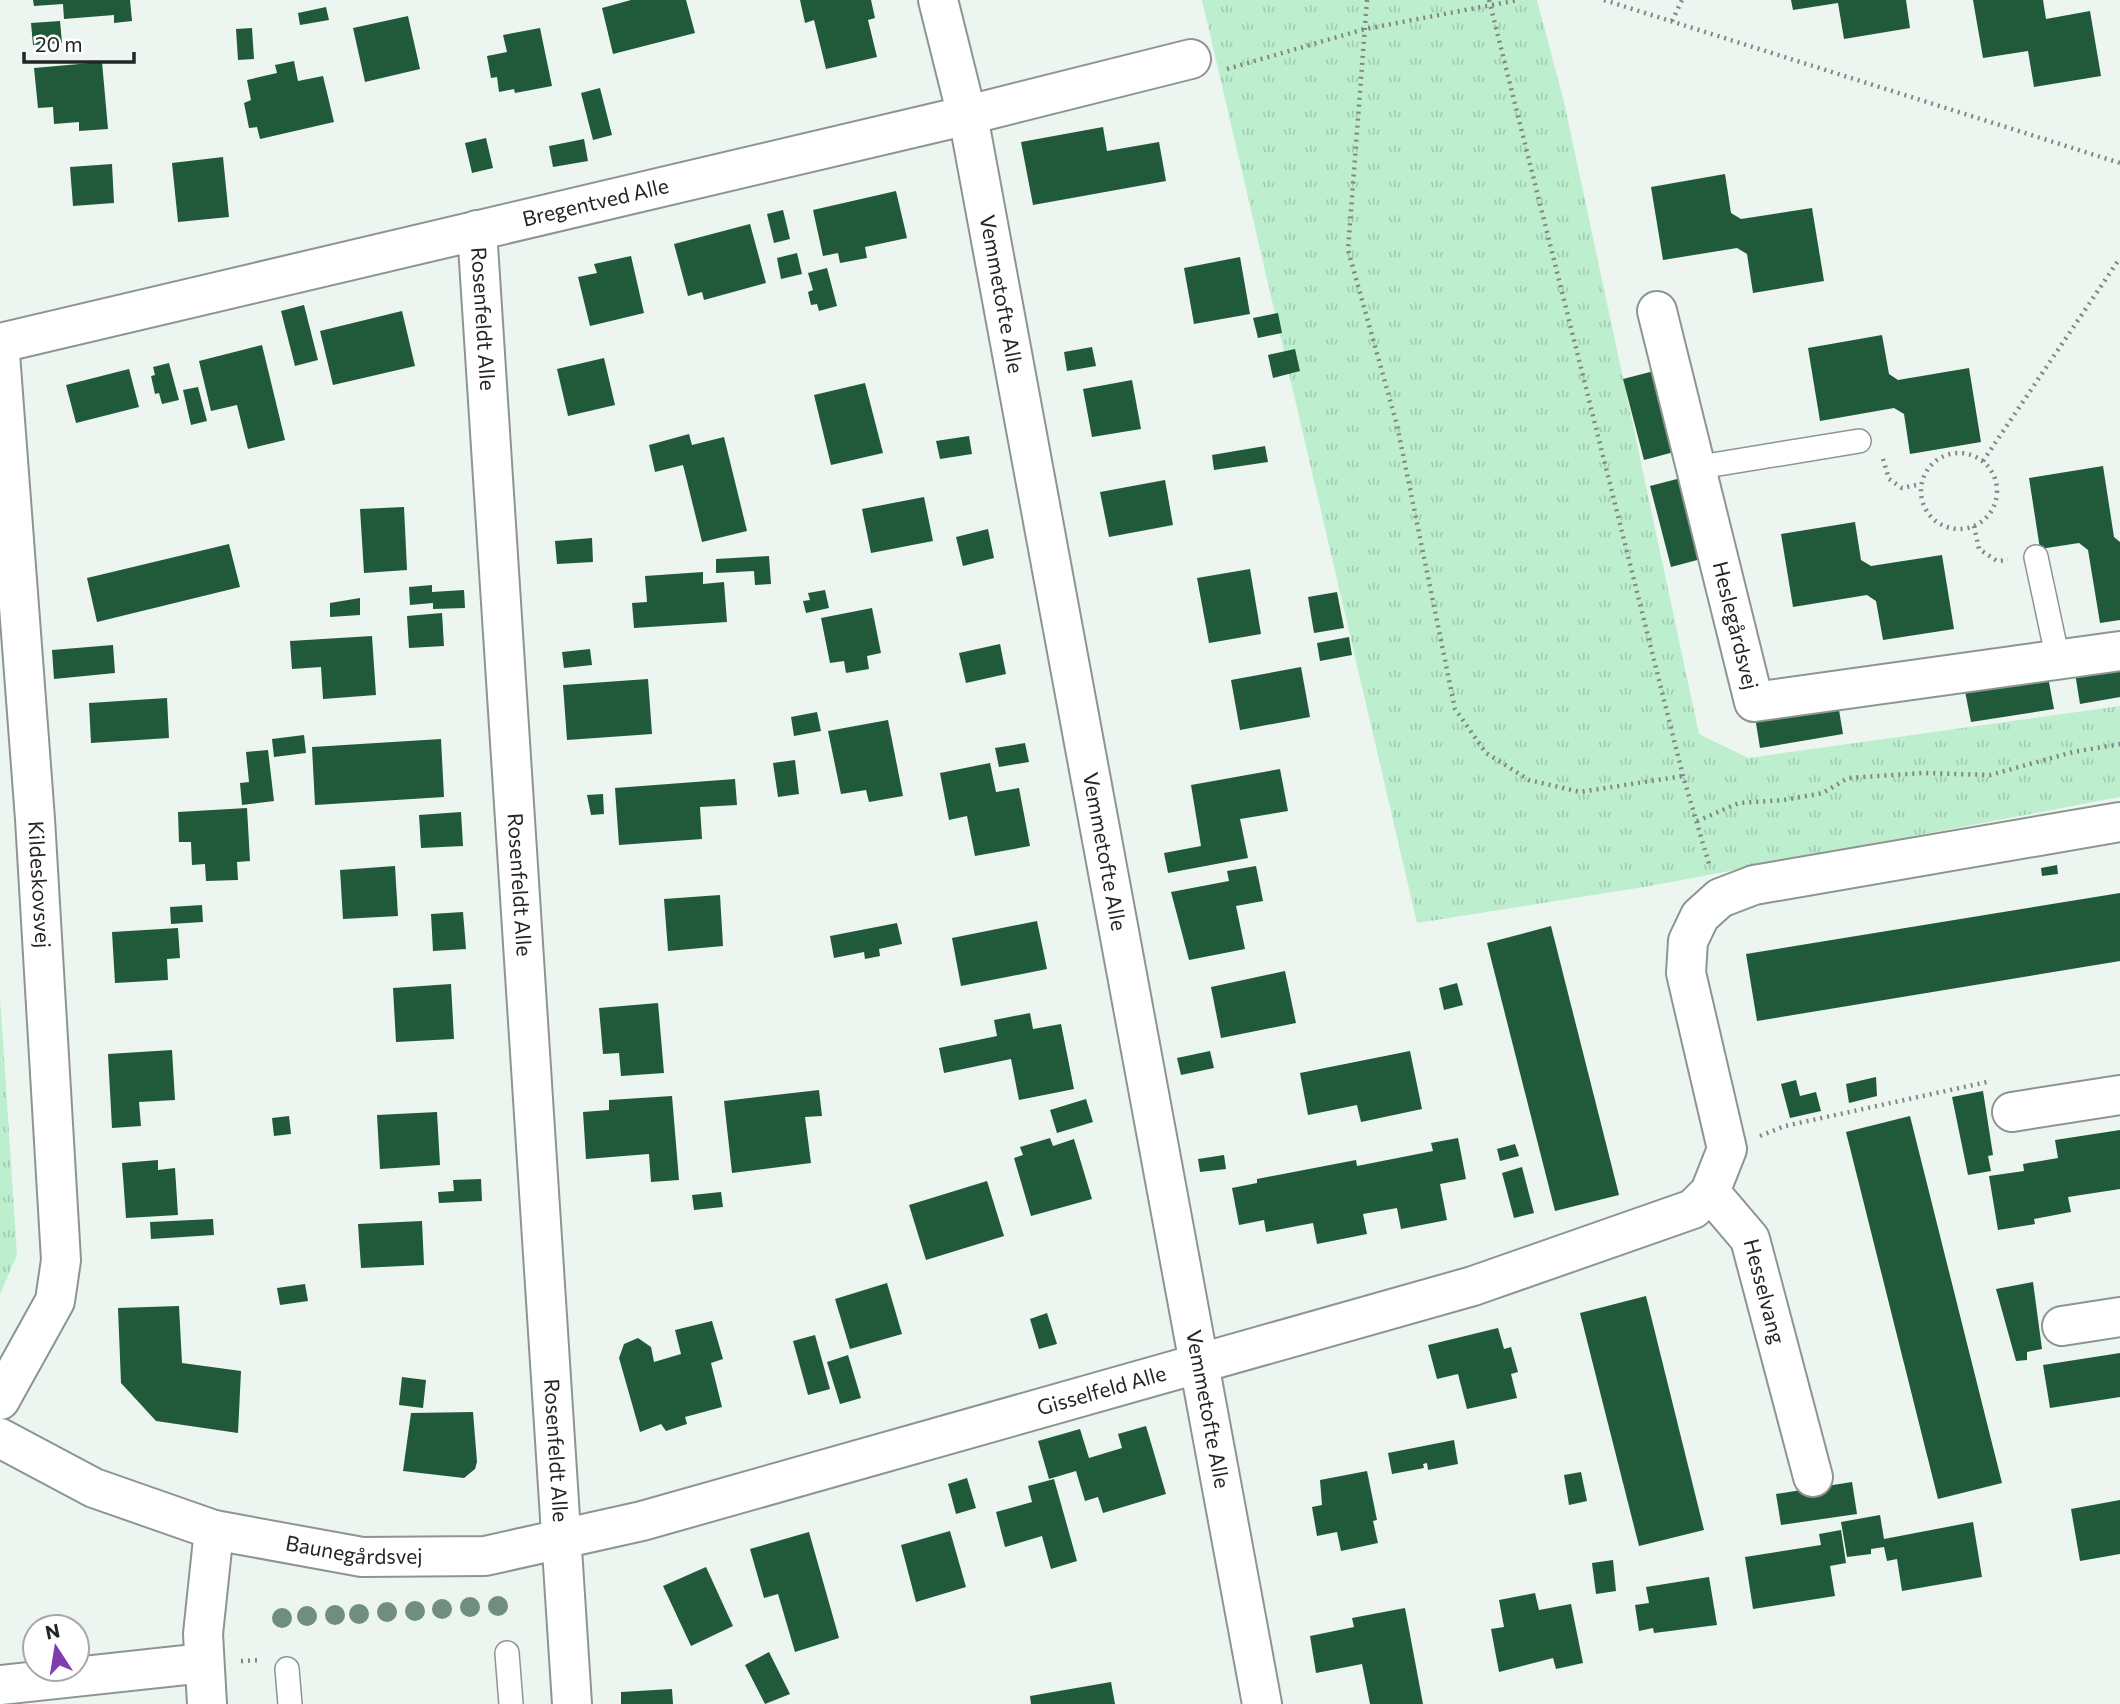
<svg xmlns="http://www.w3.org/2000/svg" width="2120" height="1704" viewBox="0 0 2120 1704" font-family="Commissioner,sans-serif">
<defs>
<pattern id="grass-tufts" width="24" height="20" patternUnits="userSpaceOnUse" patternTransform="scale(1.75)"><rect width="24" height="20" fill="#bdefcf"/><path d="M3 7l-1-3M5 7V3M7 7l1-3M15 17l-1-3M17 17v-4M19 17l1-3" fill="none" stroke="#a2cdb2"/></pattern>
</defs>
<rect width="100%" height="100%" fill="#ecf5ef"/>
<g fill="url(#grass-tufts)">
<path d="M1202 0H1537L1564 102 1699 734 1748 758 2120 706V797L1650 886 1417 923Z"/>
<path d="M0 996 17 1255 0 1294Z"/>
</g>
<g fill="#205a3b">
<path d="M33 0H130L132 21 114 23V15L64 19 63 4 34 6Z"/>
<path d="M631 0H686L695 33 613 54 602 8Z"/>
<path d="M800 0H871L875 18 868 20 877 57 826 69 814 20 805 23Z"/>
<path d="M1791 0H1906L1910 28 1844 39 1838 3 1793 10Z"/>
<path d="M1973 0H2043L2046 19 2090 11 2101 76 2034 87 2028 51 1983 58Z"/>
<path d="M326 7 329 20 300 25 298 13Z"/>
<path d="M408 16 420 69 365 82 353 28Z"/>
<path d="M60 21 62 43 33 45 31 23Z"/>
<path d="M252 28 254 59 238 60 236 29Z"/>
<path d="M540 28 552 86 515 93 514 89 499 92 497 77 491 78 487 56 507 52 503 35Z"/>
<path d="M294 61 298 81 323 76 334 122 260 139 257 127 249 128 244 103 251 100 247 80 277 73 275 65Z"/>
<path d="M102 62 108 129 79 131V122L54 124 53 107 38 108 34 68Z"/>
<path d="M600 88 612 135 593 140 581 93Z"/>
<path d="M1103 127 1107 151 1159 142 1166 181 1033 205 1021 142Z"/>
<path d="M486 138 493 168 472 173 465 143Z"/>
<path d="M584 139 588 161 553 167 549 146Z"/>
<path d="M223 157 229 217 178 222 172 163Z"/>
<path d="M112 164 114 203 73 206 70 167Z"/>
<path d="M1725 174 1731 213 1741 219 1812 208 1824 281 1753 293 1747 254 1737 248 1663 260 1651 187Z"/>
<path d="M896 191 907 238 865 247 867 258 840 263 838 253 823 256 813 210Z"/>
<path d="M783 210 790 239 774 243 767 214Z"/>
<path d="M750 224 766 283 704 300 702 292 688 296 674 244Z"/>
<path d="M797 253 802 274 781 279 777 258Z"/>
<path d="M631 256 644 313 590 326 578 277 597 273 594 264Z"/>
<path d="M1240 257 1250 314 1194 324 1184 268Z"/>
<path d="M827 268 837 306 819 311 817 304 811 305 808 292 813 290 808 273Z"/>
<path d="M304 305 318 360 295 366 281 311Z"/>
<path d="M402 311 415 366 333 385 320 331Z"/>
<path d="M1278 313 1282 333 1258 338 1253 318Z"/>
<path d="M1882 335 1889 374 1898 380 1969 368 1981 442 1910 454 1904 414 1894 408 1820 421 1808 348Z"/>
<path d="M262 345 285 440 248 449 237 405 211 411 199 361Z"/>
<path d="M1092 347 1096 366 1067 371 1064 352Z"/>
<path d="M1295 349 1300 371 1273 378 1268 355Z"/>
<path d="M604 358 615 405 568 416 557 369Z"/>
<path d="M169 363 179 400 162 404 159 393 155 394 151 376 155 375 153 367Z"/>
<path d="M129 369 139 407 76 423 66 385Z"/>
<path d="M1654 371 1674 452 1644 460 1623 379Z"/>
<path d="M1132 380 1141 429 1092 437 1083 389Z"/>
<path d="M865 383 883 453 831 465 814 395Z"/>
<path d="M198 387 207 421 191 425 183 390Z"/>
<path d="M689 434 692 445 724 437 747 531 702 542 683 465 655 472 649 445Z"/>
<path d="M969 436 972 454 940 459 936 441Z"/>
<path d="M1265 446 1268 462 1214 470 1212 455Z"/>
<path d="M2103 466 2114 537 2120 542V620L2100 623 2088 550 2079 543 2040 549 2029 478Z"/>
<path d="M1681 478 1701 559 1671 567 1650 486Z"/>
<path d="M1165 480 1173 525 1109 537 1100 492Z"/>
<path d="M924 497 933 541 871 553 862 509Z"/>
<path d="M404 507 407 570 364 573 360 509Z"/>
<path d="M1855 522 1861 560 1871 566 1942 555 1954 629 1883 640 1876 601 1867 595 1793 607 1781 534Z"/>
<path d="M988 529 994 558 963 566 956 537Z"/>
<path d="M592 538 593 562 557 564 555 541Z"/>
<path d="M229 544 240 587 97 622 87 578Z"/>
<path d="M769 556 771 584 755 585 754 571 716 573V559Z"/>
<path d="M1250 569 1261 634 1209 643 1197 578Z"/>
<path d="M703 572V584L724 582 727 622 634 628 632 603 647 602 645 576Z"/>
<path d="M432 585V592L464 590 465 608 433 609V603L410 605 409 587Z"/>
<path d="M825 590 829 608 806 613 803 601 810 600 808 593Z"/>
<path d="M1337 592 1344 628 1314 633 1308 597Z"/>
<path d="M360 598V615L330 617V603Z"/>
<path d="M872 608 881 653 867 656 869 669 846 673 844 661 830 663 821 618Z"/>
<path d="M442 613 444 646 409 648 407 616Z"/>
<path d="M372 636 376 695 323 699 321 667 292 669 290 641Z"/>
<path d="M1349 637 1352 655 1320 661 1317 643Z"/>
<path d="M1000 644 1006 674 966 683 959 653Z"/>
<path d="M113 645 115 673 54 679 52 650Z"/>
<path d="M590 649 592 665 564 668 562 652Z"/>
<path d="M2120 665V697L2080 704 2075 673Z"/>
<path d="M1301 667 1310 717 1240 730 1231 680Z"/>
<path d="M2048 677 2054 709 1971 722 1965 691Z"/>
<path d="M648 679 652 734 567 740 563 685Z"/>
<path d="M167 698 169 738 91 743 89 703Z"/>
<path d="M1838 704 1843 734 1760 748 1755 717Z"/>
<path d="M817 712 821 731 794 736 791 717Z"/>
<path d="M888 720 903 796 869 802 866 790 841 794 828 731Z"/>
<path d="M304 735 306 753 274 757 272 739Z"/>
<path d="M441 739 444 797 315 805 312 747Z"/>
<path d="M1025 743 1029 762 999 767 995 748Z"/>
<path d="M268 750 274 801 242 805 240 783 249 782 246 752Z"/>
<path d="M795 760 799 794 778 797 773 763Z"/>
<path d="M990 763 996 792 1019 788 1030 846 975 856 967 816 949 820 940 773Z"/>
<path d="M1280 769 1288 811 1240 819 1248 858 1168 873 1164 853 1201 846 1191 785Z"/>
<path d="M735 779 737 805 700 807 702 839 619 845 615 788Z"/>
<path d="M603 794 604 814 591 815 587 795Z"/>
<path d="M247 808 250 861 237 862 238 880 206 881 205 864 192 865 191 842H179L178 812Z"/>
<path d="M461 812 463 846 421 848 419 815Z"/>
<path d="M2057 865 2058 874 2042 876 2041 868Z"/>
<path d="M395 866 398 916 343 919 340 870Z"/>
<path d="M1256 866 1263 901 1236 906 1245 949 1189 960 1171 892 1229 881 1227 871Z"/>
<path d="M2120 893V961L1757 1021 1746 954Z"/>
<path d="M720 895 723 946 668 951 664 899Z"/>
<path d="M202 905 203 922 171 924 170 907Z"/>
<path d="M463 912 466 949 433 951 431 914Z"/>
<path d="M1037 921 1047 969 961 986 952 938Z"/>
<path d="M897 923 902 944 879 949 880 956 865 959 864 952 834 958 830 936Z"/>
<path d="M1551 926 1619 1195 1555 1211 1487 943Z"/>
<path d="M178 928 180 958 167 959 168 980 115 983 112 932Z"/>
<path d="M1285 971 1296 1023 1221 1038 1211 987Z"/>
<path d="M1457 983 1463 1005 1444 1010 1439 988Z"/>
<path d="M451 984 454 1039 396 1042 393 988Z"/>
<path d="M658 1003 664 1073 621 1076 619 1053 603 1054 599 1008Z"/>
<path d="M1030 1013 1033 1029 1061 1024 1074 1089 1019 1100 1011 1059 944 1073 939 1048 997 1036 994 1020Z"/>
<path d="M172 1050 175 1100 139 1102 141 1126 112 1128 108 1054Z"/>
<path d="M1210 1051 1214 1068 1181 1075 1177 1058Z"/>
<path d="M1410 1051 1422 1109 1361 1122 1357 1105 1308 1115 1300 1073Z"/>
<path d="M1876 1077 1877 1096 1849 1103 1846 1084Z"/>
<path d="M1796 1080 1800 1096 1816 1092 1821 1111 1790 1118 1781 1084Z"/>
<path d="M819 1090 822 1116 805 1117 811 1163 732 1173 724 1101Z"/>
<path d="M1983 1091 1993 1155 1988 1156 1991 1171 1968 1175 1952 1097Z"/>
<path d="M672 1096 679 1180 651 1182 649 1154 586 1159 583 1112 609 1110V1100Z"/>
<path d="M1086 1099 1093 1122 1057 1133 1050 1110Z"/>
<path d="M437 1112 440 1165 380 1169 377 1115Z"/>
<path d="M289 1116 291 1134 274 1136 272 1118Z"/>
<path d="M1910 1116 2002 1483 1938 1499 1846 1132Z"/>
<path d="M2120 1130V1189L2068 1197 2071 1212 2034 1219 2035 1224 1998 1230 1989 1176 2024 1171 2023 1164 2058 1158 2055 1140Z"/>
<path d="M1050 1138 1053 1146 1074 1139 1092 1199 1031 1216 1014 1158 1023 1155 1020 1147Z"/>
<path d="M1458 1138 1466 1179 1440 1184 1447 1220 1401 1229 1397 1208 1363 1214 1367 1234 1317 1244 1313 1223 1266 1232 1264 1220 1239 1225 1232 1188 1257 1183V1179L1356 1160 1357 1166 1433 1151 1431 1143Z"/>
<path d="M1515 1144 1519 1156 1500 1161 1497 1149Z"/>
<path d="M1224 1155 1226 1169 1200 1172 1198 1159Z"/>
<path d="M158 1160V1170L175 1168 178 1215 126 1218 122 1163Z"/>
<path d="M1522 1167 1534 1213 1514 1218 1502 1173Z"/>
<path d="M481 1179 482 1201 439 1203 438 1192 454 1191 453 1180Z"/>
<path d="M987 1181 1004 1236 926 1260 909 1205Z"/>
<path d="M721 1192 723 1207 694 1210 692 1195Z"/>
<path d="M213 1219 214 1235 151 1239 150 1222Z"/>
<path d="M422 1221 424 1265 361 1268 358 1224Z"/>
<path d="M2033 1282 2042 1349 2027 1352V1360L2016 1361 1996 1289Z"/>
<path d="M887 1283 902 1334 850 1349 835 1299Z"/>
<path d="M305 1284 308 1301 280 1305 277 1288Z"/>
<path d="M1646 1296 1704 1530 1639 1546 1580 1313Z"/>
<path d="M179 1306 182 1363 241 1371 238 1433 156 1421 121 1383 118 1308Z"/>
<path d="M1047 1313 1057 1344 1039 1349 1030 1319Z"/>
<path d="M712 1321 723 1359 711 1363 722 1407 685 1417 687 1424 666 1431 661 1424 640 1432 619 1358 624 1344 638 1338 651 1347 654 1362 681 1354 675 1330Z"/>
<path d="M1498 1328 1504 1349 1511 1347 1518 1372 1511 1374 1517 1398 1467 1409 1458 1374 1437 1379 1428 1345Z"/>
<path d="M815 1335 830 1389 808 1395 793 1341Z"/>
<path d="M2120 1353V1397L2050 1408 2043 1365Z"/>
<path d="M848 1355 861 1398 840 1404 827 1362Z"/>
<path d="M402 1377 426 1380 423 1408 399 1405Z"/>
<path d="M473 1412 477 1462 475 1469 464 1478 403 1471 411 1413Z"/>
<path d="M1146 1426 1166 1494 1103 1513 1098 1497 1085 1501 1076 1471 1049 1479 1038 1441 1080 1429 1089 1458 1122 1448 1118 1434Z"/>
<path d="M1454 1440 1458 1464 1428 1470 1427 1463 1423 1464 1424 1468 1392 1474 1388 1453Z"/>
<path d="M1367 1471 1377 1520 1373 1521 1378 1543 1341 1551 1337 1532 1317 1536 1312 1507 1322 1505 1320 1480Z"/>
<path d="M1581 1472 1587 1501 1569 1505 1564 1475Z"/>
<path d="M967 1478 976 1508 956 1514 948 1484Z"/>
<path d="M1054 1479 1077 1561 1051 1569 1042 1536 1005 1547 996 1512 1032 1502 1028 1486Z"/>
<path d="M1852 1482 1857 1514 1781 1525 1776 1494Z"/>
<path d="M2120 1500V1554L2080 1561 2071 1509Z"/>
<path d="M1880 1515 1884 1539 1973 1522 1982 1577 1902 1591 1897 1559 1887 1561 1884 1547 1871 1549V1554L1847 1557 1841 1522Z"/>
<path d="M1841 1530 1846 1563 1830 1566 1835 1596 1753 1609 1745 1557 1821 1545 1819 1534Z"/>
<path d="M950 1531 966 1587 916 1602 901 1545Z"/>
<path d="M809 1532 839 1638 795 1652 778 1594 764 1598 750 1549Z"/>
<path d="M1613 1560 1616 1591 1596 1594 1592 1563Z"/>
<path d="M706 1567 733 1626 691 1646 663 1586Z"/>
<path d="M1709 1577 1717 1625 1654 1633 1653 1628 1639 1631 1635 1605 1649 1603 1646 1587Z"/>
<path d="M1535 1593 1539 1610 1571 1604 1583 1663 1556 1669 1553 1658 1499 1672 1491 1629 1504 1627 1499 1600Z"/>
<path d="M1405 1608 1423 1704H1370L1362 1664 1316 1673 1310 1636 1354 1627 1352 1618Z"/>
<path d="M769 1652 790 1694 765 1704 745 1665Z"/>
<path d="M1111 1682 1115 1704H1031L1030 1696Z"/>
<path d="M672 1689 673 1704H621V1692Z"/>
</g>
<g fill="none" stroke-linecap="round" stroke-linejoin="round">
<defs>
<g id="service">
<path d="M1694 468 1859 441"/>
<path d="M2036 557 2058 660"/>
<path d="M507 1653 511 1704"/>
<path d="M287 1669 290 1704"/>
</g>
<g id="minor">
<path id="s1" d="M938 0 971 132 1262 1704"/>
<path id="s2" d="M477 230 572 1704"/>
<path id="s3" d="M1657 311 1754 702 2120 651"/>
<path id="s4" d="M0 343 968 115 1191 59"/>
<path id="s5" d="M0 354 35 819 61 1260 55 1301 0 1400"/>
<path d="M2012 1112 2120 1095"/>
<path id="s6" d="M1710 1192 1750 1239 1813 1477"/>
<path d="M2062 1326 2120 1317"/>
<path id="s7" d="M214 1530 362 1557 485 1556 642 1521 1473 1286 1693 1209 1710 1192 1727 1149 1686 973 1688 941 1700 916 1720 898 1754 885 2120 822"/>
<path d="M0 1685 204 1663"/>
</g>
<path id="tertiary" d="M0 1438 94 1488 214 1530 203 1634 207 1704"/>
</defs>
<use href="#service" stroke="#8d9590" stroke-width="26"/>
<use href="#minor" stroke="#8d9590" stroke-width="42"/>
<use href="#tertiary" stroke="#8d9590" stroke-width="42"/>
<g stroke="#828784" stroke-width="4.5" stroke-dasharray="2 5" stroke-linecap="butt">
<path d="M1367 0 1348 250 1397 425 1455 709 1486 753 1529 780 1580 792 1683 776"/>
<path d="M1489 0 1683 776 1709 864"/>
<path d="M1604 0 2120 163"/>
<path d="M1672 21 1682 0"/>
<path d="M1227 69 1365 29 1518 0"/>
<circle cx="1959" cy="491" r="38"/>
<path d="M1883 459 1889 479 1902 488 1921 484"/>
<path d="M1983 461 2120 258"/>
<path d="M1974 526 1979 549 1997 561 2008 560"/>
<path d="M1697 821 1739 803 1784 800 1823 793 1848 778 1923 773 1990 775 2073 752 2120 744"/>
<path d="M1760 1136 1785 1126 1987 1082"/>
<path d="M241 1661 261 1660"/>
</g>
<use href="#service" stroke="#fff" stroke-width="23"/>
<use href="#minor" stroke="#fff" stroke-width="38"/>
<use href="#tertiary" stroke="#fff" stroke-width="38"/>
</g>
<g fill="#708e7e">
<circle cx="498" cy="1606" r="10"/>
<circle cx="470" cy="1607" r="10"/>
<circle cx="442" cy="1609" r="10"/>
<circle cx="415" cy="1611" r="10"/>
<circle cx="387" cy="1612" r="10"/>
<circle cx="359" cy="1614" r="10"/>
<circle cx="335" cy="1615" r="10"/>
<circle cx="307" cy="1616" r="10"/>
<circle cx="282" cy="1618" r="10"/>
</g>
<g text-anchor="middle" stroke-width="7" stroke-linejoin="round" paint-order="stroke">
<g font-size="21" fill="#232624" stroke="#fff">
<text dy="7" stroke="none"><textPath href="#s4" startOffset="612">Bregentved Alle</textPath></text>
<text dy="7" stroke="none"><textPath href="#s1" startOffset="301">Vemmetofte Alle</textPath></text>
<text dy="7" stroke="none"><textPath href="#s2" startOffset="89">Rosenfeldt Alle</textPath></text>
<text dy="7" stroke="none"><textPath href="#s3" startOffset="324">Heslegårdsvej</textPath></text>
<text dy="7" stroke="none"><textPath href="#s1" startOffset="868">Vemmetofte Alle</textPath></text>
<text dy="7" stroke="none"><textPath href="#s5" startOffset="532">Kildeskovsvej</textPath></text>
<text dy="7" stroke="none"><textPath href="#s2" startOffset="656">Rosenfeldt Alle</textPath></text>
<text dy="7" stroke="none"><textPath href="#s6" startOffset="116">Hesselvang</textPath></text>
<text dy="7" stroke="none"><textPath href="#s7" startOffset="912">Gisselfeld Alle</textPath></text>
<text dy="7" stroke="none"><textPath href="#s1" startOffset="1435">Vemmetofte Alle</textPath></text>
<text dy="7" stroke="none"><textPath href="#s2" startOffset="1223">Rosenfeldt Alle</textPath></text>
<text dy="7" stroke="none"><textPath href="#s7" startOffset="142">Baunegårdsvej</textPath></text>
</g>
</g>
<g transform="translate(56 1648) rotate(348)"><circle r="33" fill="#ffffff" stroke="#a7a8a7" stroke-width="2"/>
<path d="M0-5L12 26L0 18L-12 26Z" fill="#7e3db1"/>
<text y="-10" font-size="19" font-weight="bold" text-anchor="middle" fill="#232624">N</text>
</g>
<path d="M24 52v10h110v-10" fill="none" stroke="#232624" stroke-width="3.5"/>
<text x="35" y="52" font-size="21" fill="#232624" stroke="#ffffff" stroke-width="5" paint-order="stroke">20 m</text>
</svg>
